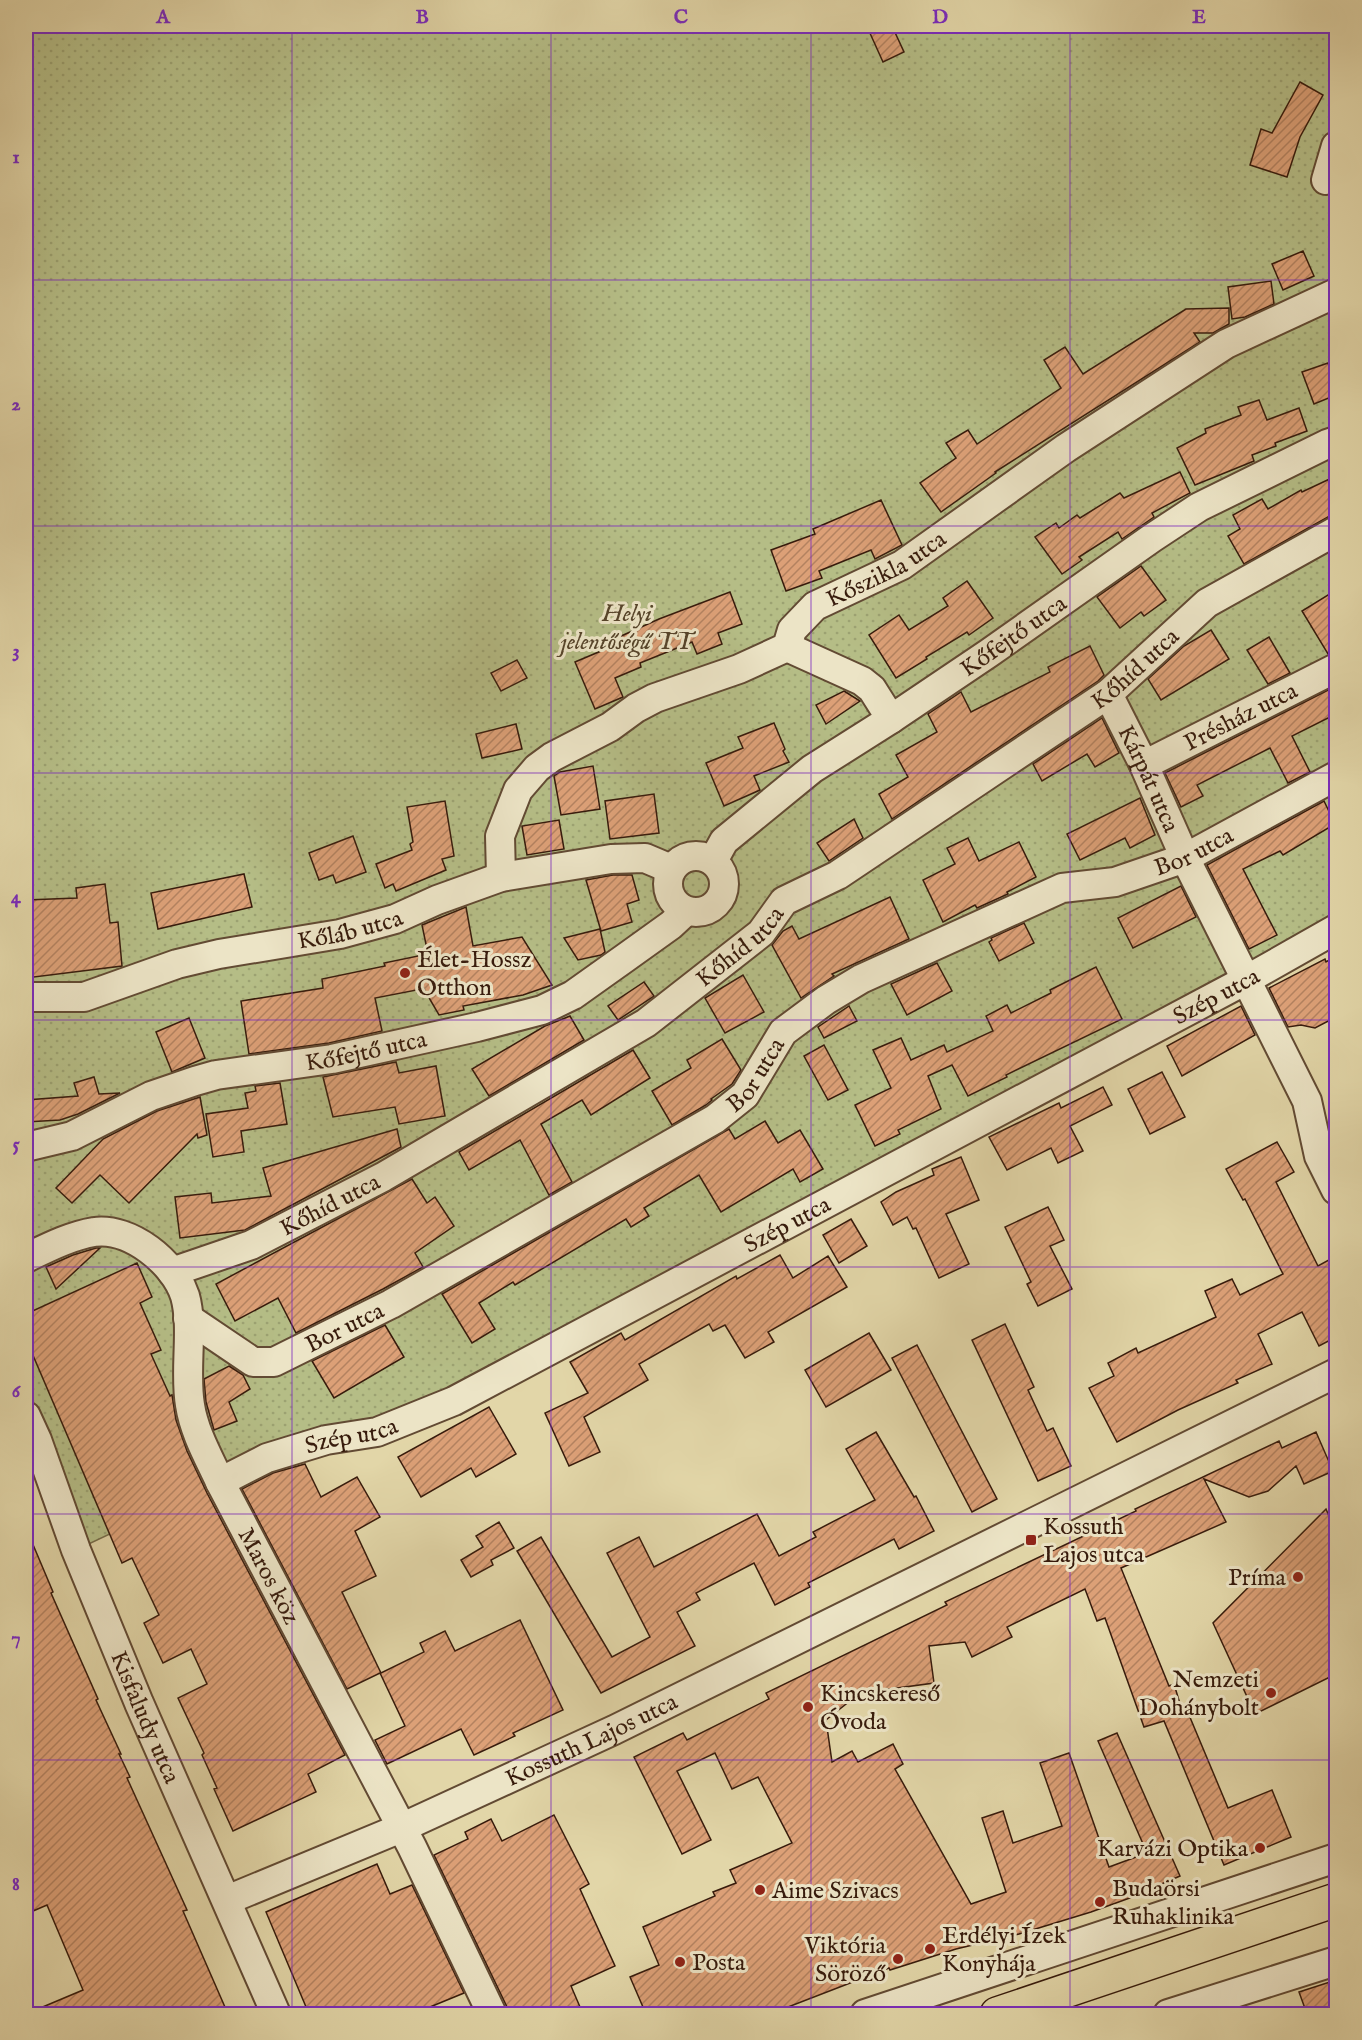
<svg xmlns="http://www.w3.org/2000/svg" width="1362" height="2040" viewBox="0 0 1362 2040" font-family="'IM FELL English',serif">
<defs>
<pattern id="green-dots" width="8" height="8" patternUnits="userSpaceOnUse" patternTransform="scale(1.5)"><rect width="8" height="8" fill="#b5bd86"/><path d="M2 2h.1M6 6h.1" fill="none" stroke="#9ca272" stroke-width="1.8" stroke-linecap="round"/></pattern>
<pattern id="building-hatch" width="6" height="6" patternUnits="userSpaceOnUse" patternTransform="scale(1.5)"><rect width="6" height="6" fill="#dca077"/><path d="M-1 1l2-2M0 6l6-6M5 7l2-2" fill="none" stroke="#b38260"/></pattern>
</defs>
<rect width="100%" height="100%" fill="#e2d6a8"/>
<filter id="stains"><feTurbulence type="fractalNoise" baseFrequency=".00333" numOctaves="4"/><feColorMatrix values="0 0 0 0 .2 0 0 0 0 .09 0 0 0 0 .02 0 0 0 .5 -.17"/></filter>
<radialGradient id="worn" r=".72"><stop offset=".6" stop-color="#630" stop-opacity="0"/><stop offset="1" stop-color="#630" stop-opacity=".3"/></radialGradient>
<path fill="url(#green-dots)" stroke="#766c49" stroke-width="1.5" d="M26 26H1336V929L454 1401 232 1476 76 1550 26 1444Z"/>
<g fill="url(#building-hatch)" stroke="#371b0c" stroke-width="1.5">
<path d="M883 26H892L904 52 883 62 869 31Z"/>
<path d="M1300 82 1323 95 1300 137 1287 177 1250 165 1261 129 1272 133Z"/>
<path d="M1303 251 1314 276 1283 290 1272 264Z"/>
<path d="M1271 281 1274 304 1245 317 1232 319 1228 287Z"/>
<path d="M1229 308V324L1213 333H1194L1200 342 995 472 996 473 941 512 920 483 956 458 946 443 968 430 977 444 1061 388 1044 360 1065 347 1083 374 1186 309Z"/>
<path d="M1328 363 1336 386V395L1314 404 1302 372Z"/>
<path d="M1259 400 1267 420 1299 408 1307 431 1275 443 1276 446 1252 455 1254 461 1195 485 1177 448 1206 433 1205 429 1241 415 1238 407Z"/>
<path d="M1180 472 1190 493 1152 513 1154 517 1122 539 1118 532 1079 557 1082 560 1062 574 1035 537 1056 523 1059 528 1077 515 1080 518 1120 493 1124 498Z"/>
<path d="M1336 476V515L1328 517 1244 564 1228 536 1240 529 1233 515 1262 499 1268 509 1301 490 1302 492Z"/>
<path d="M881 500 902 545 875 559 871 550 819 571 822 578 786 591 771 550 815 534 813 529Z"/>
<path d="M1141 566 1166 600 1144 616 1141 612 1120 628 1097 597Z"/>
<path d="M967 581 993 618 969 635 967 632 926 657 927 659 896 678 869 635 899 615 909 630 948 606 943 598Z"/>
<path d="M1336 590V652L1328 654 1302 611Z"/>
<path d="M730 592 742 624 718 633 722 644 697 654 692 642 640 663 641 667 615 678 623 697 595 709 575 662 601 651 599 646 659 619Z"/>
<path d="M1211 630 1229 659 1161 700 1148 679 1184 646Z"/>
<path d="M1269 637 1290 673 1268 684 1247 650Z"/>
<path d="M1090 646 1104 675 1098 681 892 819 879 794 908 777 896 755 937 732 928 714 961 692 971 712 1050 672 1048 667Z"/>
<path d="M517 660 527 678 501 691 491 673Z"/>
<path d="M1336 686V714L1292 736 1310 772 1288 783 1270 748 1197 785 1203 796 1181 807 1165 773Z"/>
<path d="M844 691 860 701 826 724 816 705Z"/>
<path d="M1102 718 1119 753 1095 767 1087 754 1042 781 1033 764Z"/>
<path d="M774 723 785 749 783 751 789 762 754 776 760 790 724 806 706 763 743 748 738 737Z"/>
<path d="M516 724 522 749 482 758 476 734Z"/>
<path d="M593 766 600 809 561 815 554 776 560 772Z"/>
<path d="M654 794 659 833 610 839 605 801Z"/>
<path d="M1140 798 1155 835 1130 848 1125 838 1080 860 1067 834Z"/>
<path d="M445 801 454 856 442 859 446 870 396 891 393 884 385 888 376 864 412 850 410 844 413 842 407 807Z"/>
<path d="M1324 801 1335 824 1283 855 1280 851 1243 869 1277 935 1249 949 1207 865Z"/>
<path d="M854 819 863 838 829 861 817 843Z"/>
<path d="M559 820 564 849 527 855 522 826Z"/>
<path d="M353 836 366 872 336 883 333 875 319 880 309 853Z"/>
<path d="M968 838 979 861 1019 842 1036 877 1007 892 1008 894 977 908 975 905 943 922 923 880 955 864 947 848Z"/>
<path d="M244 874 252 907 158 929 151 893Z"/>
<path d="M613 875H632L639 900 627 904 632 922 601 931 586 880Z"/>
<path d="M105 884 110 923 118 922 122 966 26 978V900L77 898 76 888Z"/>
<path d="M1181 886 1196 917 1133 948 1118 918Z"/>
<path d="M890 897 909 939 832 974 834 976 801 998 772 945 783 931 792 926 799 939Z"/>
<path d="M466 907 473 946 522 937 552 985 523 995 463 1006 464 1010 439 1015 421 984 422 989 375 998 382 1031 329 1043 249 1054 241 1001 323 988 322 979 385 966 384 963 428 954 422 925Z"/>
<path d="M1024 923 1034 943 999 961 989 942 992 940 991 938Z"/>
<path d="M600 929 605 952 601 955 578 960 564 938Z"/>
<path d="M1336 956V1017L1315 1028 1301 1025 1288 1027 1269 988 1325 959 1326 962Z"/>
<path d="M937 963 952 991 907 1015 891 984Z"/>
<path d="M1096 967 1122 1019 1006 1075 1007 1077 968 1096 952 1065 928 1076 941 1109 898 1130 900 1134 875 1146 855 1105 891 1088 873 1050 901 1038 911 1060 944 1045 947 1052 993 1031 986 1016 1007 1005 1011 1013 1051 993 1050 990Z"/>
<path d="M743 975 764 1012 725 1033 705 998Z"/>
<path d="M644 982 654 996 618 1020 608 1006Z"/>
<path d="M849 1006 857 1021 824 1038 818 1027Z"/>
<path d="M1241 1006 1255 1035 1182 1076 1167 1046Z"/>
<path d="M570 1016 584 1040 489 1096 472 1069 545 1026Z"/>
<path d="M189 1018 205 1058 172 1072 156 1032Z"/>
<path d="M722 1039 741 1070 732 1084 711 1099 712 1100 706 1105 672 1125 652 1091 691 1068 687 1060Z"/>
<path d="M824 1045 848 1090 828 1100 804 1056Z"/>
<path d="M633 1050 650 1078 591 1115 582 1100 541 1124 572 1182 549 1195 520 1140 469 1170 459 1152Z"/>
<path d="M396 1062 399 1073 436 1066 445 1116 399 1124 395 1107 333 1117 323 1077Z"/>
<path d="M1162 1072 1185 1117 1150 1134 1128 1089Z"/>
<path d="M94 1077 99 1094 120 1093 78 1114 60 1120 26 1122V1100L78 1096 74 1083Z"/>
<path d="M280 1083 287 1124 241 1131 244 1152 213 1157 206 1114 248 1108 245 1093 256 1091 255 1086Z"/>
<path d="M1103 1087 1112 1105 1070 1126 1083 1151 1058 1163 1051 1148 1007 1170 989 1137 1059 1103 1061 1108Z"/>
<path d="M200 1097 207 1135 198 1138 197 1134 129 1203 100 1175 72 1203 56 1188 103 1139 157 1111Z"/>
<path d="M765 1121 778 1143 800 1130 823 1169 800 1182 793 1169 721 1212 699 1175 644 1208 649 1216 631 1227 626 1219 515 1285 513 1282 479 1303 495 1329 472 1343 442 1294 729 1129 735 1139Z"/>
<path d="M397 1129 401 1147 245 1230 180 1238 175 1197 211 1193 212 1203 271 1196 263 1168Z"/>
<path d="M1277 1142 1294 1172 1276 1182 1318 1266 1336 1256V1337L1319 1346 1302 1312 1258 1334 1272 1364 1236 1380 1238 1383 1178 1410 1117 1442 1089 1388 1114 1376 1108 1363 1136 1348 1138 1353 1216 1317 1205 1291 1232 1279 1240 1295 1283 1274 1245 1199 1243 1200 1226 1169Z"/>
<path d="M961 1157 979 1200 946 1214 969 1264 939 1278 916 1228 913 1229 907 1217 893 1225 881 1202 896 1192 934 1175 932 1169Z"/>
<path d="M412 1179 427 1203 435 1197 454 1226 415 1253 423 1267 383 1289 296 1333 278 1298 235 1321 216 1284Z"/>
<path d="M1048 1207 1064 1240 1050 1246 1072 1289 1038 1306 1027 1284 1031 1282 1005 1227Z"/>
<path d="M851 1219 867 1246 839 1263 823 1235Z"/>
<path d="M96 1248H100L56 1289 46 1267 73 1255Z"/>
<path d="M780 1255 793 1278 828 1256 847 1287 768 1332 774 1342 745 1358 725 1325 713 1331 709 1324 639 1364 648 1380 584 1417 600 1452 569 1466 545 1413 588 1393 570 1362 621 1333 625 1340 736 1276 737 1279Z"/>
<path d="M137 1263 152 1297 140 1303 161 1350 151 1354 170 1396 172 1395 176 1420 187 1451 207 1493 345 1755 308 1774 316 1792 233 1831 214 1789 217 1788 202 1755 204 1753 178 1698 207 1684 191 1649 163 1663 144 1623 159 1615 132 1558 122 1563 26 1339V1314Z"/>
<path d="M1005 1324 1034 1387 1028 1390 1047 1431 1053 1428 1071 1466 1038 1481 972 1340Z"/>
<path d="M385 1325 404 1357 334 1398 312 1361Z"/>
<path d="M869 1333 891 1370 826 1407 805 1370Z"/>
<path d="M917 1345 997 1499 972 1512 892 1358Z"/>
<path d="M229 1366 243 1375 250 1389 229 1402 237 1421 214 1430 206 1402 204 1379Z"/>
<path d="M489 1407 516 1454 476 1477 471 1468 421 1497 398 1457Z"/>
<path d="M876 1432 914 1497 916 1496 934 1531 899 1549 894 1539 808 1583 810 1587 775 1605 754 1563 696 1593 700 1600 677 1612 695 1646 601 1693 517 1551 541 1537 612 1657 650 1637 607 1553 639 1537 654 1567 757 1514 779 1556 816 1537 813 1532 875 1500 846 1449Z"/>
<path d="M1316 1432 1333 1471 1304 1484 1296 1466 1268 1491 1249 1497 1204 1479 1226 1522 1121 1568 1169 1686 1174 1684 1184 1717 1189 1715 1228 1808 1272 1790 1291 1837 1224 1865 1164 1721 1144 1727 1105 1618 1097 1621 1085 1589 1007 1627 1012 1637 972 1657 965 1642 929 1646 934 1683 860 1693 826 1720 832 1762 852 1751 858 1762 893 1744 903 1764 895 1769 971 1904 1006 1892 982 1818 1003 1811 1013 1843 1062 1826 1040 1763 1069 1753 1109 1867 1147 1853 1098 1741 1117 1733 1180 1876 1152 1888V1890L1091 1912 1019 1934 956 1949 890 1970 889 1968 770 2014H646L630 1977 659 1965 643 1927 715 1896 713 1892 736 1883 730 1870 792 1843 758 1777 732 1789 715 1753 677 1771 711 1840 682 1854 634 1757 683 1733 687 1740 769 1699 766 1693 947 1605 945 1602 1136 1511 1135 1509 1279 1441 1282 1448Z"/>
<path d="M305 1464 321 1497 357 1477 380 1517 355 1531 376 1576 342 1592 381 1673 424 1652 420 1643 445 1631 455 1651 520 1620 563 1710 513 1733 515 1736 474 1755 461 1729 387 1764 375 1740 405 1726 380 1673 347 1689 242 1489 273 1473Z"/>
<path d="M1326 1509 1336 1533V1674L1255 1714 1213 1623Z"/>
<path d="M499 1522 514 1548 491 1560 493 1565 471 1577 461 1560 483 1547 476 1536Z"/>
<path d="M26 1528 53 1592 51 1593 98 1699 96 1700 121 1754H119L130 1777 127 1778 187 1910 183 1911 228 2014H26L83 1990 47 1905 26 1914Z"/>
<path d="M554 1815 589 1884 580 1889 615 1966 571 1986 583 2014H508L507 2007 434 1855 468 1839 465 1832 491 1819 502 1841Z"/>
<path d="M377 1864 390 1894 412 1885 464 1993 413 2014H309L266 1912Z"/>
<path d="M1336 1980V2014H1307L1299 1992Z"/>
</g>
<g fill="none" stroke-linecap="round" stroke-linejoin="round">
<defs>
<g id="minor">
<path d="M1326 180 1336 146"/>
<path d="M787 647 862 681 872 689 891 719"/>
<path id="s1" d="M1108 694 1144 765 1185 858 1307 1101 1319 1156 1336 1190"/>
<path id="s2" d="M1144 765 1336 668"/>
<circle cx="696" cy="884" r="28"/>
<path id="s3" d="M713 861 724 841 812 769 891 719 989 653 1152 538 1199 507 1327 444 1336 441"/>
<path id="s4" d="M501 877 500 836 518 790 537 768 552 757 610 727 636 708 655 698 739 669 787 647 792 630 815 606 902 565 1066 448 1226 344 1336 293"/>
<path id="s5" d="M26 997H84L177 964 219 954 340 934 395 919 437 900 501 877 611 859 645 858 671 869"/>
<path id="s6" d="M26 1147 72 1136 151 1096 195 1081 216 1075 332 1059 477 1027 542 1010 573 995 625 958 671 925 686 911"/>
<path id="s7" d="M26 1258C47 1248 70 1236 94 1232 130 1227 174 1262 185 1296 194 1328 184 1371 190 1405 194 1432 209 1458 220 1482L412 1847 492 2014"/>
<path id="s8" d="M172 1272 251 1245 383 1177 646 1023 761 933 784 901 838 875 1108 694 1207 603 1336 531"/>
<path id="s9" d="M188 1318 253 1362H274L391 1304 715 1119 745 1095 783 1032 826 1000 861 979 1062 888 1115 882 1185 858 1336 776"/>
<path id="s10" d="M26 1416 37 1440 76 1550 139 1703 276 2014"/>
<path id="s11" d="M220 1482 267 1458 326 1440 377 1432 454 1401 1246 980 1336 929"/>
<path id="s12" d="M227 1900 401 1828 614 1730 1336 1373"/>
<path d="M865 2014 1336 1858"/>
<path d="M1168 2014 1336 1961"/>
</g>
<path id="major" d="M997 2014 1336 1900"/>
</defs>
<use href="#minor" stroke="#624a33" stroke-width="32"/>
<use href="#major" stroke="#371b0c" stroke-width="36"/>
<use href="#minor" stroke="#ece4c6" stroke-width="28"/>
<use href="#major" stroke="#e2d6a8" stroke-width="33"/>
</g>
<path fill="none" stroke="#7b2cbf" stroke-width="1.5" stroke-opacity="0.55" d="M292 26V2014M551 26V2014M811 26V2014M1070 26V2014M26 280H1336M26 526H1336M26 773H1336M26 1020H1336M26 1267H1336M26 1514H1336M26 1760H1336"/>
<g fill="#8f2418" stroke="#ece4c6" stroke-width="2">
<circle cx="405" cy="973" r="6"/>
<rect x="1025" y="1534" width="12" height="12" rx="3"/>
<circle cx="1298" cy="1577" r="6"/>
<circle cx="1271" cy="1693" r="6"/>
<circle cx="808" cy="1707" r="6"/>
<circle cx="1260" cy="1848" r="6"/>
<circle cx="760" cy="1890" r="6"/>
<circle cx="1100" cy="1902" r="6"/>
<circle cx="930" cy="1949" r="6"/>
<circle cx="898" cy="1959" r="6"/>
<circle cx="680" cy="1962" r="6"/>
</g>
<g text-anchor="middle" stroke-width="6" stroke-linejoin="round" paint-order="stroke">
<g font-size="24" fill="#371b0c" stroke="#ece4c6">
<text dy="8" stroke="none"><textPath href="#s4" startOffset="530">Kőszikla utca</textPath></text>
<text dy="8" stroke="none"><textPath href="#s3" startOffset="378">Kőfejtő utca</textPath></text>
<text dy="8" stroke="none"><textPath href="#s8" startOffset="1144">Kőhíd utca</textPath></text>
<text dy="8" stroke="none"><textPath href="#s2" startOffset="108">Présház utca</textPath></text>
<text dy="8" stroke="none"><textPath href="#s1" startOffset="94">Kárpát utca</textPath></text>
<text dy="8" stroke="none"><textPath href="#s9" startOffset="1168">Bor utca</textPath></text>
<text dy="8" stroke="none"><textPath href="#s5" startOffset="333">Kőláb utca</textPath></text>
<text dy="8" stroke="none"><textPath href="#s8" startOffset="658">Kőhíd utca</textPath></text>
<text dy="8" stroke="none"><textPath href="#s11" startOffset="1112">Szép utca</textPath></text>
<text dy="8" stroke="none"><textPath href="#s6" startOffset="356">Kőfejtő utca</textPath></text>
<text dy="8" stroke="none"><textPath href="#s9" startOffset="664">Bor utca</textPath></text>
<text dy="8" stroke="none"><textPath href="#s8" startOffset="172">Kőhíd utca</textPath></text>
<text dy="8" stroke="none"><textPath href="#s11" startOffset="626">Szép utca</textPath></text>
<text dy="8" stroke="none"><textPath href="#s9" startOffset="178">Bor utca</textPath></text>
<text dy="8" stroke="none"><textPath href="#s11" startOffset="140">Szép utca</textPath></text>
<text dy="8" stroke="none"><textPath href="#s7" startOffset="490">Maros köz</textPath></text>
<text dy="8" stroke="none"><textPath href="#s10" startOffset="324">Kisfaludy utca</textPath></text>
<text dy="8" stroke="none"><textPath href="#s12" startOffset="398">Kossuth Lajos utca</textPath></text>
</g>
<g font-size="24" font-style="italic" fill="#56442a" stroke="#ece4c6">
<text x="627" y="621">Helyi<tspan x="627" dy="28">jelentőségű TT</tspan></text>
</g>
<g font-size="24" fill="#371b0c" stroke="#ece4c6" text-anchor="start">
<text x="417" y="967">Élet-Hossz<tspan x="417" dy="28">Otthon</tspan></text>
<text x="1043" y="1534">Kossuth<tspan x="1043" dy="28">Lajos utca</tspan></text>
<text x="1286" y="1585" text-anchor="end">Príma</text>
<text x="1259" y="1687" text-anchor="end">Nemzeti<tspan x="1259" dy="28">Dohánybolt</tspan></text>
<text x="820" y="1701">Kincskereső<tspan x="820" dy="28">Óvoda</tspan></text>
<text x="1248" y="1856" text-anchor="end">Karvázi Optika</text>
<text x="1112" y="1896">Budaörsi<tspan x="1112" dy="28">Ruhaklinika</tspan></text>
<text x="772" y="1898">Aime Szivacs</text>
<text x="942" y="1943">Erdélyi Ízek<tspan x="942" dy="28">Konyhája</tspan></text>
<text x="886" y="1953" text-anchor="end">Viktória<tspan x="886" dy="28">Söröző</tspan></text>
<text x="692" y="1970">Posta</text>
</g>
</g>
<rect width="1362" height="2040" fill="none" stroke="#e2d6a8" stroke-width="66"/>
<rect x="33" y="33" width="1296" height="1974" fill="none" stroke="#7b2cbf" stroke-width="2"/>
<g font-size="20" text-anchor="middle" font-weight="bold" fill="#7b2cbf">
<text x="163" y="23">A</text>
<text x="422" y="23">B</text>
<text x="681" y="23">C</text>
<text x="940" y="23">D</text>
<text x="1199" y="23">E</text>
<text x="16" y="163">1</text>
<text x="16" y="410">2</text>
<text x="16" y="657">3</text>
<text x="16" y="903">4</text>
<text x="16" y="1150">5</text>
<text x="16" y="1397">6</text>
<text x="16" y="1644">7</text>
<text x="16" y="1890">8</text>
</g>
<rect width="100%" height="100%" filter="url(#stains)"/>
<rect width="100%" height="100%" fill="url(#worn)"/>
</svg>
